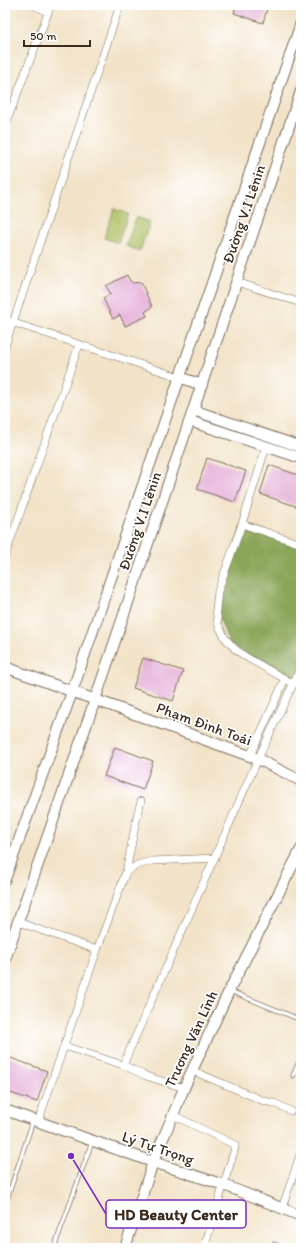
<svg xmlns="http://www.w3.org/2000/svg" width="306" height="1253" viewBox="0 0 306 1253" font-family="Itim,sans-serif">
<rect width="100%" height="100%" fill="#fff"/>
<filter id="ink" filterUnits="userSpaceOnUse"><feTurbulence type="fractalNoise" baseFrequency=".025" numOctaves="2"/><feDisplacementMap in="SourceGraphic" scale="8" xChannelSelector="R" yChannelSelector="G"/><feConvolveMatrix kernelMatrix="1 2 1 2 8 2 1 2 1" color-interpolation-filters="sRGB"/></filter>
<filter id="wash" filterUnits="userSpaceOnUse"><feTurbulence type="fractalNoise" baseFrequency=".012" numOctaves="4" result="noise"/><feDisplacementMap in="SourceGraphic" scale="16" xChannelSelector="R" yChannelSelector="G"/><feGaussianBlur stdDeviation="0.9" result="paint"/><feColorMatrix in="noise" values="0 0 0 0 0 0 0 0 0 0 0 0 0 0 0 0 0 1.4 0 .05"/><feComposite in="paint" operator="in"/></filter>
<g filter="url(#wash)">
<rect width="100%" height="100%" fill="#f2e3c8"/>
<g fill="#aec063" stroke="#747540">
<path d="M114 209 128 214 118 243 104 238Z"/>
<path d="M136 217 150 222 140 251 126 246Z"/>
</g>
<path fill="#8aa659" stroke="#62683c" d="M242 524 301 544V666L294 684 229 643 216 609Z"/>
<g id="blocks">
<g fill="#e4aed7">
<path d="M236 5H256L267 9 263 23 234 13Z"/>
<path d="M127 275 130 281 134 283 141 282 152 307 145 312 147 316 125 326 120 315 113 319 103 298 111 294 106 286Z"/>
<path d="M207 458 246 471 235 502 197 489Z"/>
<path d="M269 465 301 476V508L260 494Z"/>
<path d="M143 658 183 671 173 701 133 688Z"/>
<path d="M115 747 153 761 143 790 104 776Z"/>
<path d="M5 1056 47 1071 37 1102 5 1091Z"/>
</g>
</g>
</g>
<g filter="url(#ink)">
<use href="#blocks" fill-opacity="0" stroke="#7b6b5a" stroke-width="1"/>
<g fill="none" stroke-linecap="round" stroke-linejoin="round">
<defs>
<g id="lane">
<path d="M230 991 301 1020"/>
<path d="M293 1076 301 1057"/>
<path d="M5 1205 33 1121"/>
<path d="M54 1248 92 1142"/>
<path d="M273 1248 274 1244 283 1248"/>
</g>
<g id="street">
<path d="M33 5 48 12"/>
<path d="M5 126 51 5"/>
<path d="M237 282 301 303"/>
<path d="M5 320 179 377"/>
<path d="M5 346 120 5"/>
<path d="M266 447 242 524 218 591 216 609 218 624 225 638 235 649 246 657 294 684"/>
<path d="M242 524 301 544"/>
<path d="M5 556 79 345"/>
<path d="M250 756 285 679"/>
<path d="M141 801 137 816 126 872 97 950 64 1046 123 1065 146 1076 184 1088"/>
<path d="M126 872 137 865 152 861 215 858"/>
<path d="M18 922 97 950"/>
<path d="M123 1065 258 759 301 667"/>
<path d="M193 1071 264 1101 274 1103 291 1111"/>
<path d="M173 1115 235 1145V1148L204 1248"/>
<path d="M38 1122 64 1046"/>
<path d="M282 1208 301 1152"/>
</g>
<g id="secondary">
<path d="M179 377 202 385"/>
<path d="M193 410 301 447"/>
<path d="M190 421 301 458"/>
<path d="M5 667 258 759 301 781"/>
<path d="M5 879 72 692 301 23"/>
<path d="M5 959 95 700 301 91"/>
<path d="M5 1110 153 1162 224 1185 301 1216"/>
<path d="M125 1248 153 1162 173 1115 184 1088 229 991 301 849"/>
</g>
</defs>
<use href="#lane" stroke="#7b6b5a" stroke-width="5"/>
<use href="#street" stroke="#7b6b5a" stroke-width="8"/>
<use href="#secondary" stroke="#7b6b5a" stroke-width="12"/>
<use href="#lane" stroke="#fff" stroke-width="3.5"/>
<use href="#street" stroke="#fff" stroke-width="7"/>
<use href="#secondary" stroke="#fff" stroke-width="10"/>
</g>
</g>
<g text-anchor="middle" stroke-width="3.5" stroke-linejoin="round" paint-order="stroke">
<g font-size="15" fill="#3b2a1e" stroke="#fff">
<text transform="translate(244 214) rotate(-71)" y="5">Đường V.I Lênin</text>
<text transform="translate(140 521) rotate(-71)" y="5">Đường V.I Lênin</text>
<text transform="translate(204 724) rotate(20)" y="5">Phạm Đình Toái</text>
<text transform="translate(191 1039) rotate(-65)" y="5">Trương Văn Lĩnh</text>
<text transform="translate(158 1148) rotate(19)" y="5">Lý Tự Trọng</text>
</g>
</g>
<path fill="none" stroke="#7b2cbf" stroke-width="1.5" d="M71 1156L106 1214"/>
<circle fill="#7b2cbf" stroke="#fff" stroke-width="1.5" cx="71" cy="1156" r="4"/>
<rect fill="#fff" stroke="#7b2cbf" stroke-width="1.5" x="106" y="1200" width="140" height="28" rx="4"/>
<g font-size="16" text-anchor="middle" font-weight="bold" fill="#3b2a1e">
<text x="176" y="1220">HD Beauty Center</text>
</g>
<rect width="306" height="1253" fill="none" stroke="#fff" stroke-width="20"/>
<path d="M24 40v6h66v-6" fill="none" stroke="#3b2a1e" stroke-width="2"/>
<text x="30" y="40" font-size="12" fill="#3b2a1e" stroke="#ffffff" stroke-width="3" paint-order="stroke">50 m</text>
</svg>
